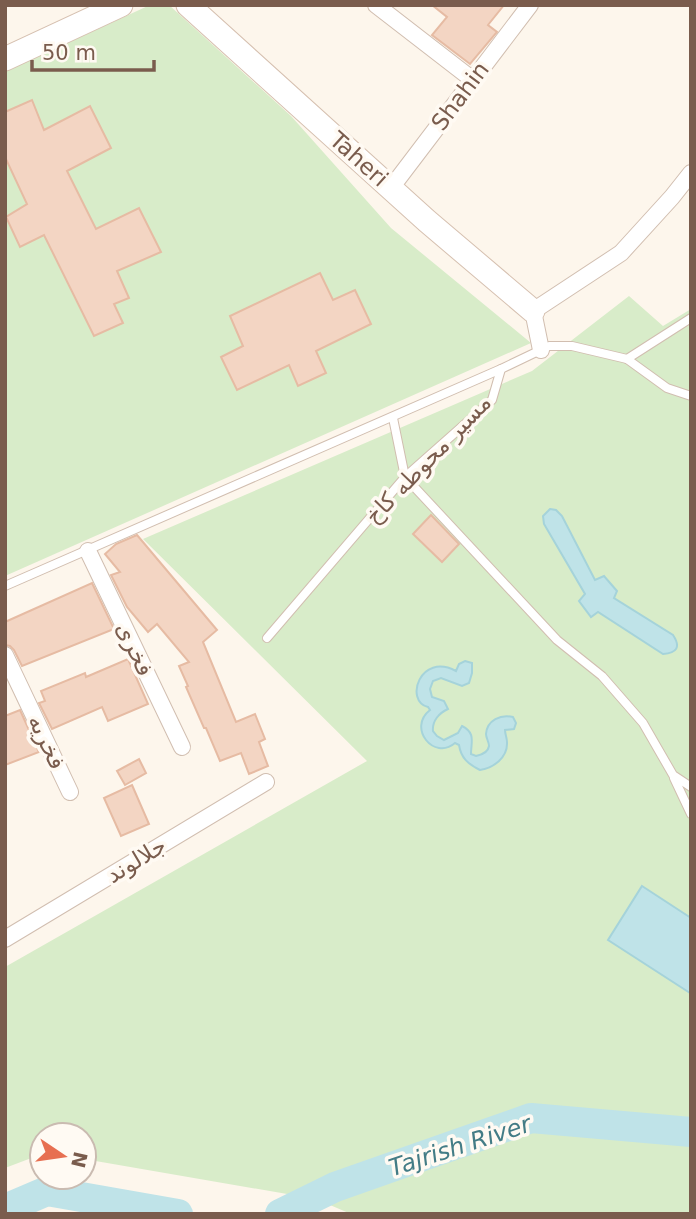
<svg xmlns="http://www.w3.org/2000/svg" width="696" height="1219" viewBox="0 0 696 1219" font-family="'DejaVu Sans','Noto Sans Arabic',sans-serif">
<rect width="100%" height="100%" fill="#fdf6ec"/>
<g fill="#d8ecc9">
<path d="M150 5H169L291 116 391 228 531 343 5 576V70L24 63Z"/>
<path d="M629 296 663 326 691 309V1214H351L316 1199 84 1159V1135H42V1154L5 1168V967L367 761 143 539 532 371Z"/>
</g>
<g fill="#bfe3e8" stroke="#a5d3da" stroke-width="2">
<path d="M550 509 556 510 562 516 595 580 604 576 617 591 614 598 673 635C681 647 677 653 663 654L598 612 591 617 579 601 585 594 544 524 543 516Z"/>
<path d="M465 661 472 663V673L469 683 462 686 441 678 433 681 430 689 432 697 444 701 448 709C439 713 432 721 433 731L437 736 444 740 458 733 462 726C476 733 471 742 471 754L476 756C481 755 488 753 489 746 489 742 486 738 486 734 487 720 501 714 513 717L516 723 514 729 505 730C505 734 507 738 507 742 508 758 493 768 480 770 468 764 461 758 459 745L455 743C434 761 407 728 430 710L428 707C404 701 420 652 456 671L459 664Z"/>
<path d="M642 886 691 918 690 993 608 940Z"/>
</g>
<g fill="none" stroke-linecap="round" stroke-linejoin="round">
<g stroke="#bfe3e8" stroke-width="30">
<path d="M5 1209 47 1191 178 1214"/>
<path d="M280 1214 335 1187 531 1118 691 1132"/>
</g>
</g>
<g fill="#f3d5c3" stroke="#e6bba3" stroke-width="2">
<path d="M432 5H504L488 25 497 32 470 64 432 35 447 17Z"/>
<path d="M32 100 44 130 90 106 111 148 67 171 96 229 139 208 161 252 117 271 129 298 114 304 123 323 94 336 44 235 20 247 6 217 27 204 5 157V112Z"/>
<path d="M320 273 333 300 355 290 371 324 316 351 326 373 298 386 289 365 237 390 221 357 243 346 230 316Z"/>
<path d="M431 515 459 544 442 562 413 534Z"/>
<path d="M137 535 217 630 203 642 236 722 255 714 265 739 259 742 268 766 249 774 241 753 220 761 206 728H204L186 687 188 686 179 666 189 662 157 624 148 632 127 607 111 575 120 572 105 554 116 544Z"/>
<path d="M92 583 114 629 22 666 14 650 10 646 5 645V622Z"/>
<path d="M128 659 148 704 108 721 102 707 52 729 39 703 45 701 41 691 85 673 86 677Z"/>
<path d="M20 710 39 752 5 765V716Z"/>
<path d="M139 759 146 773 125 785 117 771Z"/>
<path d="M132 785 149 824 121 836 104 798Z"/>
</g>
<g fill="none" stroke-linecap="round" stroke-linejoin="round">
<defs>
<g id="lane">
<path d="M627 359 691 318"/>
<path d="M393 418 405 477 557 640 602 676 643 723 673 775 691 787"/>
<path d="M5 586 501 369"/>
<path d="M267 638 405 477 492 400 501 369 549 346H572L627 359 667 388 691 396"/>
<path d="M674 778 691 814"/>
</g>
<g id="street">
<path d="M376 5 473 80"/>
<path d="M391 188 530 5"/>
<path d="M541 350 533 311 621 253 672 197 691 173"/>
<path d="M88 551 182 747"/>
<path d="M5 655 70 792"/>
<path d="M5 939 266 782"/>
</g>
<g id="secondary">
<path d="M188 5 427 221 533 311"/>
<path d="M5 59 121 5"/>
</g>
</defs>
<use href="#lane" stroke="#d1beb0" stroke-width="10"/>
<use href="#street" stroke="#d1beb0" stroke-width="18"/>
<use href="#secondary" stroke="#d6c0b0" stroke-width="25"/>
<use href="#lane" stroke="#fff" stroke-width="8"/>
<use href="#street" stroke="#fff" stroke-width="16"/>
<use href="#secondary" stroke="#fff" stroke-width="23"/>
</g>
<g text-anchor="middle" stroke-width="7" stroke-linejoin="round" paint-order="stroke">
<g font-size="23" fill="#7a5c4d" stroke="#fffaf3">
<text transform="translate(460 96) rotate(-53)" y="8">Shahin</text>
<text transform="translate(359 159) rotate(42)" y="8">Taheri</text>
<text transform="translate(428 459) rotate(-46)" y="8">مسیر محوطه کاخ</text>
<text transform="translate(135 649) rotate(65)" y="8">فخری</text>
<text transform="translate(47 742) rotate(65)" y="8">فخریه</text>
<text transform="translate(136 860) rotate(-31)" y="8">جلالوند</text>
</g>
<g font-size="24" font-style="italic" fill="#437c86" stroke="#fffaf3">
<text transform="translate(460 1146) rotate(-18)" y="8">Tajrish River</text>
</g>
</g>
<rect width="696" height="1219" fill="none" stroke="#7a5c4d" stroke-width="14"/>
<g transform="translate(63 1156) rotate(103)"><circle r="33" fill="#fffaf3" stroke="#cabbb1" stroke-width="2"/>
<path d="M0-5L12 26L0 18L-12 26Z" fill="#e76f51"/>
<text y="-10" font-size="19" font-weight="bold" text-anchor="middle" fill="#7a5c4d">N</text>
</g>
<path d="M32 60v10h122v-10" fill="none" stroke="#7a5c4d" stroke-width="3.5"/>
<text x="42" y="60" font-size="21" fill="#7a5c4d" stroke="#fffaf3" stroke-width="5" paint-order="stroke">50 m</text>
</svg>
